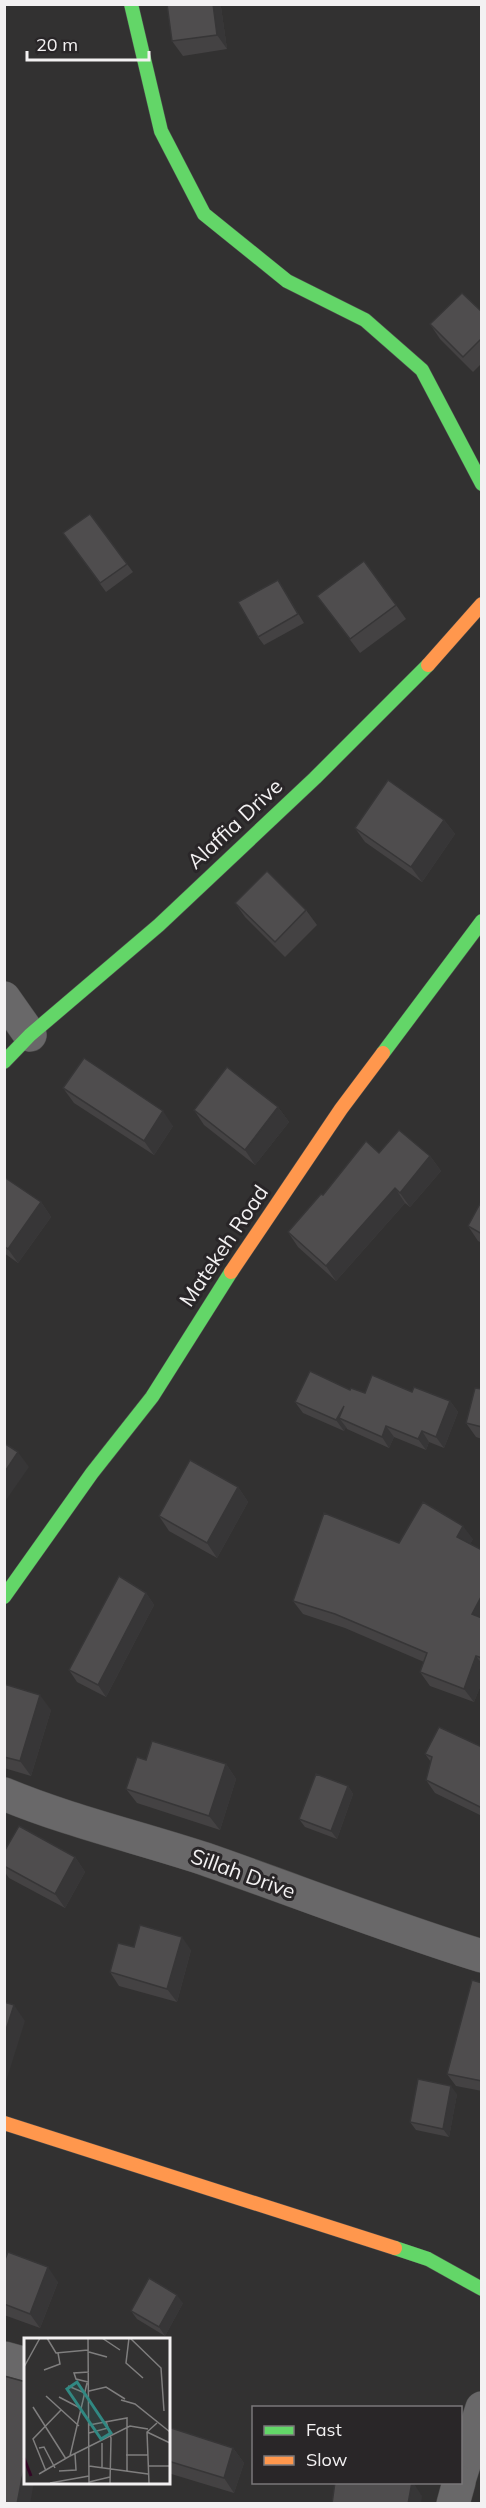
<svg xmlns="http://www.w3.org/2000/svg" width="486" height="2508" viewBox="0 0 486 2508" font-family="Mulish,sans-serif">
<rect width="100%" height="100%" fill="#323131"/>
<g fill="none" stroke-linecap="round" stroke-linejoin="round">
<defs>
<g id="street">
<path d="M4 998 30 1035"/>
<path d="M4 1794C69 1821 138 1837 205 1859 297 1891 388 1927 482 1956"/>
<path d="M4 2358 26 2364"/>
<path d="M460 2477 482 2408"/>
<path d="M453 2504 459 2482"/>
</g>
<g id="fast">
<path d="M131 4 161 131 204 214 287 281 365 320 422 370 482 484"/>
<path d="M383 1053 482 921"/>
<path d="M4 1062 30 1035 159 925 315 778 428 665"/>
<path d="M4 1597 92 1473 152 1397 231 1272"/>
<path d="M395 2248 428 2259 482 2289"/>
</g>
<g id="slow">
<path d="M428 665 482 604"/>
<path d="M231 1272 341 1109 383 1053"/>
<path d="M4 2123 395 2248"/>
</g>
</defs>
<use href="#street" stroke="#4e4d4d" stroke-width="34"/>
<use href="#fast" stroke="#4e4d4d" stroke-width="15"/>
<use href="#slow" stroke="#4e4d4d" stroke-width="15"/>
<use href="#street" stroke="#696869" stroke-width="33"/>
<use href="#fast" stroke="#63d668" stroke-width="14"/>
<use href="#slow" stroke="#ff974d" stroke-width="14"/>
</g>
<g fill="#444243">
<path d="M167 4H220L221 7 227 49 183 56 172 41Z"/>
<path d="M482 312V363L473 372 440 339 430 324Z"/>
<path d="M90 514 133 572 106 592 63 533Z"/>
<path d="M278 580 304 623 264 645 258 637Z"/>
<path d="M317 596 396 605 406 619 360 653Z"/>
<path d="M444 820 455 834 422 882 365 842 355 828Z"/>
<path d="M235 903 306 910 317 925 285 957 245 917Z"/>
<path d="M63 1088 173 1126 154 1155 74 1103Z"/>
<path d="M278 1107 289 1122 255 1165 204 1125 194 1110Z"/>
<path d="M379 1153 430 1156 441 1171 410 1207 405 1203 336 1281 298 1247 288 1232 323 1195Z"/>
<path d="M4 1177 41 1202 51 1217 18 1263 4 1253Z"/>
<path d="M482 1200V1243L478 1241 468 1226Z"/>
<path d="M482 1389V1439L476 1437 466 1423Z"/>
<path d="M350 1390 365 1393 412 1392 450 1401 458 1412 444 1448 429 1442 426 1450 394 1437 389 1448 347 1429 346 1427 344 1431 303 1413 295 1402Z"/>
<path d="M238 1487 248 1502 217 1558 169 1531 159 1516Z"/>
<path d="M473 1539 470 1544 482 1550V1682L474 1702 430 1686 420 1672 424 1662 345 1628 303 1614 293 1601 399 1543Z"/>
<path d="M146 1593 154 1605 106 1697 77 1682 69 1670Z"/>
<path d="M4 1684 51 1710 31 1776 4 1768Z"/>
<path d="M482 1747V1816L435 1793 426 1780 431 1762 425 1754Z"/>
<path d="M146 1760 226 1764 236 1779 220 1830 137 1803 126 1789Z"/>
<path d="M348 1786 353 1794 337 1839 305 1827 299 1819Z"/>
<path d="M4 1852 75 1857 85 1872 65 1908 9 1878 4 1871Z"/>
<path d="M134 1947 191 1950 177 2002 119 1986 110 1972Z"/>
<path d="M482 1983V2091L456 2086 447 2074Z"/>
<path d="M457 2094 449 2137 416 2130 410 2122Z"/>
<path d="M4 2262 58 2282 40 2328 4 2315Z"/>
<path d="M183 2303 165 2336 137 2319 131 2311Z"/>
<path d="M168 2427 233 2448 244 2463 234 2493 168 2473Z"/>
</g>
<g fill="#373637">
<path d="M213 4H220L221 7 227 49 217 35Z"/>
<path d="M444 820 455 834 422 882 411 867Z"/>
<path d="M278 1107 289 1122 255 1165 245 1150Z"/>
<path d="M163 1111 173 1126 154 1155 144 1141Z"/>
<path d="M430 1156 441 1171 410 1207 400 1193Z"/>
<path d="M395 1188 405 1203 336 1281 326 1266Z"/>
<path d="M41 1202 51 1217 18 1263 8 1249Z"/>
<path d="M450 1401 458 1412 444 1448 436 1437Z"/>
<path d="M344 1406 339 1418 346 1427 344 1431 336 1420Z"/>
<path d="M386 1426 394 1437 389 1448 382 1437Z"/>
<path d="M422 1431 429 1442 426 1450 418 1439Z"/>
<path d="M18 1452 29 1467 4 1503V1473Z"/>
<path d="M238 1487 248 1502 217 1558 207 1543Z"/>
<path d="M463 1526 473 1539 466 1551 457 1537Z"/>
<path d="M146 1593 154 1605 106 1697 98 1685Z"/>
<path d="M482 1595V1627L472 1614Z"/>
<path d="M476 1656 482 1664V1682L474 1702 464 1689Z"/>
<path d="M40 1695 51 1710 31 1776 20 1761Z"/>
<path d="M226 1764 236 1779 220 1830 209 1816Z"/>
<path d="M348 1786 353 1794 337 1839 331 1831Z"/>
<path d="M75 1857 85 1872 65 1908 55 1894Z"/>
<path d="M182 1937 191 1950 177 2002 167 1989Z"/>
<path d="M14 2005 25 2021 4 2088V2036Z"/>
<path d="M451 2086 457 2094 449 2137 443 2129Z"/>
<path d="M48 2267 58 2282 40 2328 30 2314Z"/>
<path d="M177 2295 183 2303 165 2336 159 2327Z"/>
<path d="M233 2448 244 2463 234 2493 224 2478Z"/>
<path d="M26 2464V2482H34L30 2504H17L22 2478Z"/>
<path d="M412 2482H413L422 2496 421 2504H408Z"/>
</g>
<g fill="#4f4d4e" stroke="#373637" stroke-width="1.5">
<path d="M167 4H213L217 35 172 41Z"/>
<path d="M462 293 482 312V338L463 357 430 324Z"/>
<path d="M90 514 127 564 100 583 63 533Z"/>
<path d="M364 561 396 605 350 639 317 596Z"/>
<path d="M278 580 298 614 258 637 238 602Z"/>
<path d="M388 780 444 820 411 867 355 828Z"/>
<path d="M267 871 306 910 275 942 235 903Z"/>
<path d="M84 1058 163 1111 144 1141 63 1088Z"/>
<path d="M227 1067 278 1107 245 1150 194 1110Z"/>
<path d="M399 1130 430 1156 400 1193 395 1188 326 1266 288 1232 321 1194 323 1195 366 1141 379 1153Z"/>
<path d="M4 1177 41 1202 8 1249 4 1246Z"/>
<path d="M482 1200V1234L468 1226Z"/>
<path d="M310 1371 350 1390 351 1388 365 1393 372 1375 412 1392 414 1387 450 1401 436 1437 422 1431 418 1439 386 1426 382 1437 339 1418 344 1406 336 1420 295 1402Z"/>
<path d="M475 1388 482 1389V1427L466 1423Z"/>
<path d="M4 1443 18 1452 4 1473Z"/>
<path d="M190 1460 238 1487 207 1543 159 1516Z"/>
<path d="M423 1502 463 1526 457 1537 482 1550V1595L472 1614 482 1618V1658L476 1656 464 1689 420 1672 427 1653 335 1614 293 1601 324 1513 399 1543Z"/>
<path d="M119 1576 146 1593 98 1685 69 1670Z"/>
<path d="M4 1684 40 1695 20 1761 4 1757Z"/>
<path d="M439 1727 482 1747V1808L426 1780 432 1757 425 1754Z"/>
<path d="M152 1741 226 1764 209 1816 126 1789 137 1757 146 1760Z"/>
<path d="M316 1774 348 1786 331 1831 299 1819Z"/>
<path d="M19 1826 75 1857 55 1894 4 1866V1852Z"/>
<path d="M140 1925 182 1937 167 1989 110 1972 118 1943 134 1947Z"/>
<path d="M472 1980 482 1983V2081L447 2074Z"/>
<path d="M4 2002 14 2005 4 2036Z"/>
<path d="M418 2079 451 2086 443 2129 410 2122Z"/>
<path d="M8 2252 48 2267 30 2314 4 2304V2262Z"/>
<path d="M149 2278 177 2295 159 2327 131 2311Z"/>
<path d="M4 2376 26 2382V2464L22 2478 17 2504H4Z"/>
<path d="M168 2427 233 2448 224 2478 168 2461Z"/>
<path d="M335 2482H412L408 2504H332Z"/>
</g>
<g text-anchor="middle" stroke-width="6" stroke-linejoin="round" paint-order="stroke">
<g font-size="21" fill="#f3f1f2" stroke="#292628">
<text transform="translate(235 824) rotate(-43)" y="7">Alaffia Drive</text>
<text transform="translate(224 1246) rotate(-56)" y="7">Matekeh Road</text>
<text transform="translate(243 1874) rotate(20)" y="7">Sillah Drive</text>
</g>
</g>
<g transform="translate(24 2338)">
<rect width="146" height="146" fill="#323131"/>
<path fill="none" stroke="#320624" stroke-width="3" d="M0 120 7 138"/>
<path fill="none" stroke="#7f7e7e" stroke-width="1.5" d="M23 0 32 15 64 12M64 0 65 145M78 0 96 12M105 0 102 25 119 40M106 0 137 30 140 73M65 14 83 19M0 29 16 0M20 32 36 26 34 15M64 44 52 41 50 35 65 34M44 48 61 55M65 53 82 49 101 61M22 58 55 88M35 59 58 71M97 62 111 66 146 94M9 69 42 121M82 83 87 100 86 145M65 87 103 80V134M123 94 146 105M65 95 84 90M78 105V130M15 110 20 109 31 130M102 117H124M46 118 106 88 124 91M65 128 124 136M124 128H146M22 133 9 101 37 72M35 133 52 132 51 116M15 136 46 118 63 45M65 144 86 139M26 145 65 138M125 145 123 94 133 85"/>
<path fill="#318882" fill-opacity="0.15" stroke="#318882" stroke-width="3" d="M53 44 87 95 77 101 43 51Z"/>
<rect width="146" height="146" fill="none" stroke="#f3f1f2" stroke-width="3"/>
</g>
<rect width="486" height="2508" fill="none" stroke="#f3f1f2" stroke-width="12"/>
<rect x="252" y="2406" width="210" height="78" fill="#292628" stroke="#7a7779" stroke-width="1.5"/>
<rect x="264" y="2426" width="30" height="9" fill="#63d668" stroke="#7a7779" stroke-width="1.5"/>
<text x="306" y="2436" font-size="18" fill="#f3f1f2">Fast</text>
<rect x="264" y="2456" width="30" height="9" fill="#ff974d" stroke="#7a7779" stroke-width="1.5"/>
<text x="306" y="2466" font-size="18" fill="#f3f1f2">Slow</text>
<path d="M27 51v9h122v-9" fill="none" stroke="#f3f1f2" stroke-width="3"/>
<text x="36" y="51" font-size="18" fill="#f3f1f2" stroke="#292628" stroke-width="4.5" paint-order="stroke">20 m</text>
</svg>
